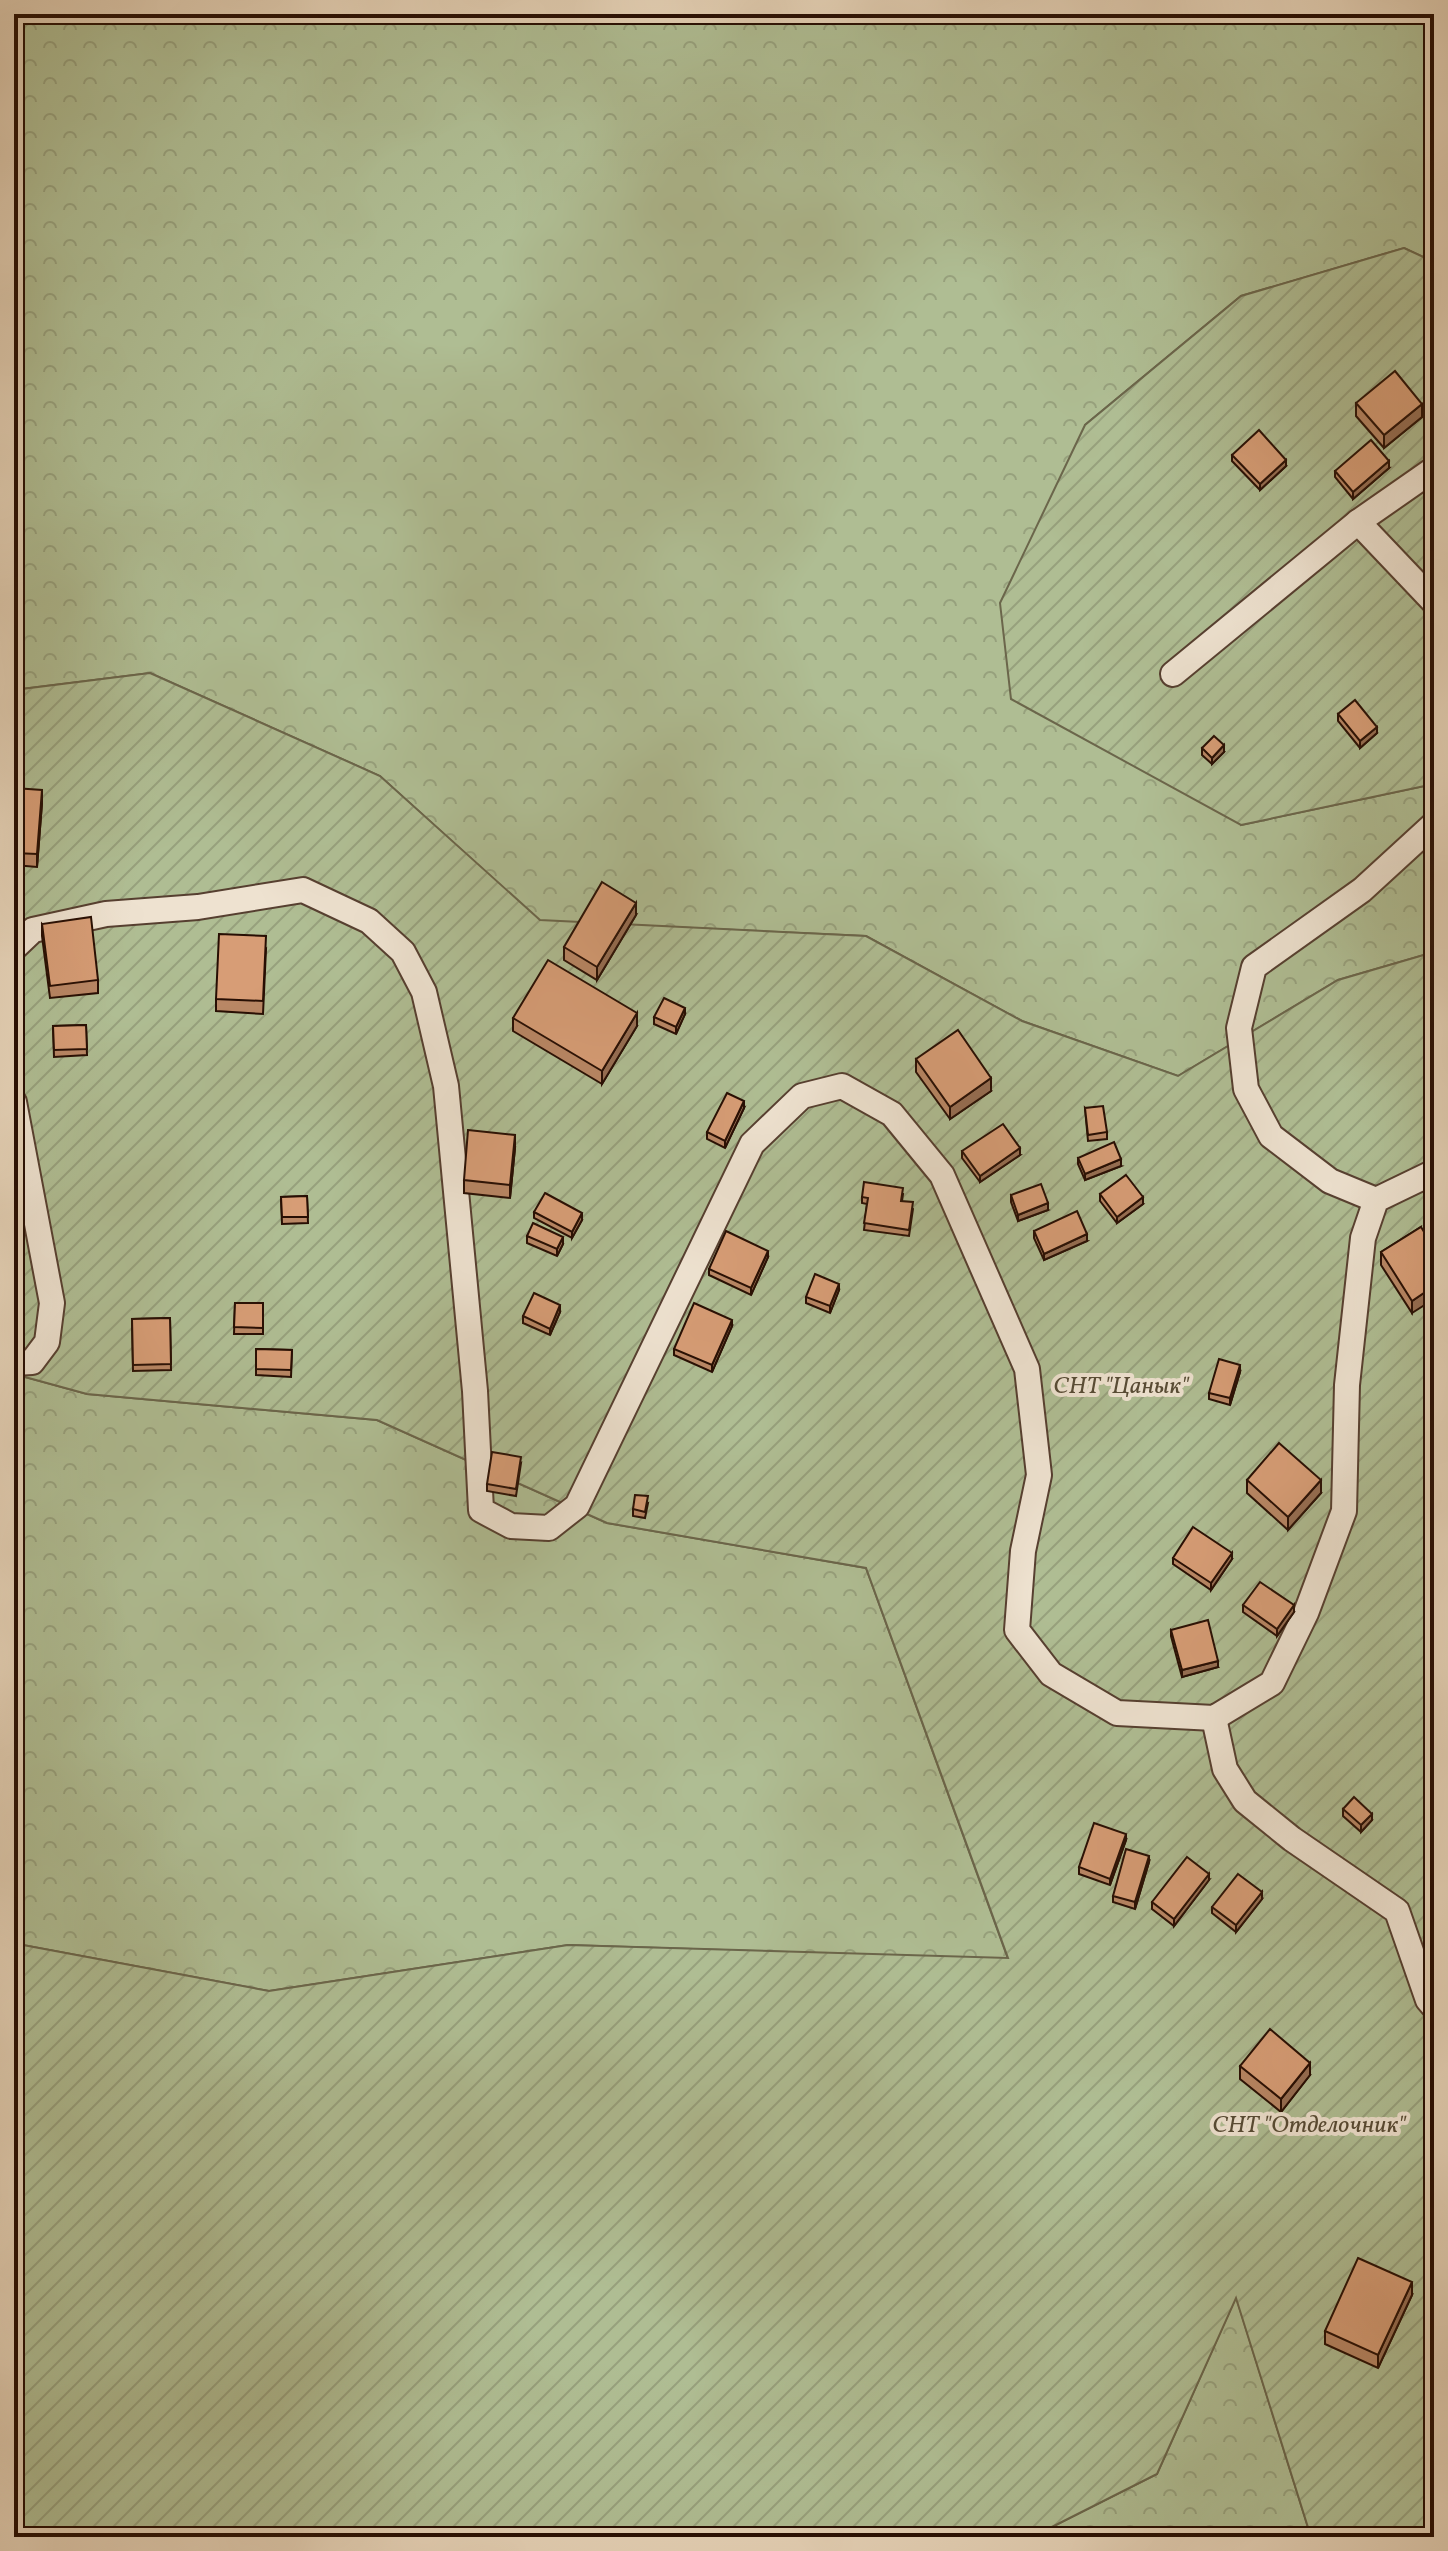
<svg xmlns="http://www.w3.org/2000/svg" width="1448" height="2551" viewBox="0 0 1448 2551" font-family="Vollkorn,serif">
<defs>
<pattern id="forest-crowns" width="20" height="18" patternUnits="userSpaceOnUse" patternTransform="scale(2)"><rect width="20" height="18" fill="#afbd93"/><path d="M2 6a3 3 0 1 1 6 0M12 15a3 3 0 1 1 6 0" fill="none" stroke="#97a17d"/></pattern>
<pattern id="garden-furrows" width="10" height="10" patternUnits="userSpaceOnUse" patternTransform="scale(2)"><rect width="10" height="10" fill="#afbd93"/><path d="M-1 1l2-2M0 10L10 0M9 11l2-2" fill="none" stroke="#97a17d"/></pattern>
</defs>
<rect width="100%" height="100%" fill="#e5d2b7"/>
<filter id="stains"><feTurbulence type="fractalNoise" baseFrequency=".0025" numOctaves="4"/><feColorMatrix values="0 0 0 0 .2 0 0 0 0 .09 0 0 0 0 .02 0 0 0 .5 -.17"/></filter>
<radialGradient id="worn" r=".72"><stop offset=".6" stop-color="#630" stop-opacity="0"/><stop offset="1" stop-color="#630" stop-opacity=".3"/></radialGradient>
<g fill="url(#forest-crowns)" stroke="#6b664b" stroke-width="2">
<path d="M14 14H1434V262L1404 248 1241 296 1085 425 1241 825 1434 784V952L1338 980 1178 1076 1022 1021 866 936 540 921 380 776 150 673 14 690Z"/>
<path d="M14 1374 87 1394 377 1420 607 1523 866 1568 1008 1959 568 1945 269 1991 23 1945 14 1947Z"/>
<path d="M1236 2297 1311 2537H1032L1157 2474Z"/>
</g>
<g fill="url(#garden-furrows)" stroke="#6b664b" stroke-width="2">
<path d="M1404 248 1434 262V784L1241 825 1011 699 1000 603 1085 425 1241 296Z"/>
<path d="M150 673 380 776 540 920 866 936 1022 1021 1178 1076 1338 980 1434 952V2537H1311L1236 2298 1157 2474 1032 2537H14V1947L23 1945 269 1991 568 1945 1008 1958 866 1568 607 1523 377 1420 87 1394 14 1374V690Z"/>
</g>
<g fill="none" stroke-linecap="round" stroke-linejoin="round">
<defs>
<g id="service">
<path d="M1358 522 1434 602"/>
<path d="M1173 674 1358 522 1434 469"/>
<path d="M14 948 33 930 106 914 198 907 303 890 369 921 403 952 424 992 446 1086 475 1391 481 1510 511 1526 549 1528 577 1506 752 1144 802 1096 842 1086 892 1114 942 1175 1027 1369 1039 1475 1023 1551 1017 1630 1051 1674 1117 1713 1214 1718 1272 1683 1306 1613 1344 1511 1347 1385 1363 1238 1376 1200 1434 1172"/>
<path d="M14 1102 52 1303 47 1342 32 1362 14 1363"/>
<path d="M1376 1200 1330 1181 1271 1136 1246 1089 1239 1028 1254 967 1362 890 1434 824"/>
<path d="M1214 1718 1225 1769 1245 1801 1292 1839 1397 1911 1428 2000 1434 2007"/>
</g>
</defs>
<use href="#service" stroke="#563f30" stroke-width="28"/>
<use href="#service" stroke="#eee2d0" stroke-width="24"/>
</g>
<g fill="#b98765" stroke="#270e03" stroke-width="2">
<path d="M1356 403 1422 417 1384 448 1356 416Z"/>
<path d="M1232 455 1286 466 1260 490 1232 461Z"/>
<path d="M1389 468 1353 499 1335 477V471Z"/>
<path d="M1338 714 1377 733 1360 748 1338 721Z"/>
<path d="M1202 748 1224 752 1212 764 1202 755Z"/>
<path d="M14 788 42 803 37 867 14 865Z"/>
<path d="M636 915 597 980 564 960V947Z"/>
<path d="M42 924 98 980V993L50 998 42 936Z"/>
<path d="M266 949 263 1014 216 1011V999Z"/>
<path d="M685 1014 676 1034 654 1024V1017Z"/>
<path d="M513 1018 637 1026 602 1084 513 1031Z"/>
<path d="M86 1025 87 1055 54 1057 53 1026Z"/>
<path d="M916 1059 991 1091 950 1119 916 1072Z"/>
<path d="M744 1108 725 1148 707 1139V1132Z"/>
<path d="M1085 1108 1107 1132V1139L1088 1141Z"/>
<path d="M515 1148 510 1198 464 1193V1180Z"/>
<path d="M962 1151 1020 1155 980 1182 962 1158Z"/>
<path d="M1078 1158 1121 1166 1085 1180 1078 1164Z"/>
<path d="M903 1194 902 1201 913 1209 909 1236 864 1230 867 1204 862 1203V1197Z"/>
<path d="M1100 1194 1143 1204 1117 1223 1100 1201Z"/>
<path d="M1011 1195 1048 1210 1018 1221 1011 1202Z"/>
<path d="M307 1196 308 1223 282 1224 281 1197Z"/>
<path d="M534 1212 582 1220 572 1238 534 1218Z"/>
<path d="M1421 1227 1412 1313 1381 1265V1252Z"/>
<path d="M1034 1231 1087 1241 1044 1260 1034 1238Z"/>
<path d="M527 1236 563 1244 557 1256 527 1243Z"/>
<path d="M768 1257 751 1295 709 1275V1269Z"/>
<path d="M839 1290 830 1313 806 1303V1297Z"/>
<path d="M235 1303H263V1334H234Z"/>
<path d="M560 1312 550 1335 523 1323V1316Z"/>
<path d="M170 1318 171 1370 133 1371 132 1319Z"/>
<path d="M732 1326 712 1372 674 1355V1349Z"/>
<path d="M256 1349 292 1350 291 1377 256 1375Z"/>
<path d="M1240 1372 1230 1405 1209 1399V1393Z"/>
<path d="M521 1463 516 1496 487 1491V1484Z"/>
<path d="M1247 1480 1321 1493 1288 1530 1247 1493Z"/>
<path d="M648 1503 645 1518 633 1516V1509Z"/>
<path d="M1173 1558 1232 1559 1211 1590 1173 1564Z"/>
<path d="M1243 1605 1294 1612 1277 1636 1243 1612Z"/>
<path d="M1171 1630 1218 1667 1182 1677 1171 1636Z"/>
<path d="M1343 1809 1372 1820 1361 1832 1343 1816Z"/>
<path d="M1126 1840 1110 1885 1079 1874V1867Z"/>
<path d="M1149 1862 1135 1909 1113 1902V1896Z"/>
<path d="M1209 1880 1174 1926 1152 1909V1902Z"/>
<path d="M1262 1899 1236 1932 1212 1913V1907Z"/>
<path d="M1240 2066 1310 2075 1281 2112 1240 2079Z"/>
<path d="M1412 2295 1378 2368 1325 2344V2331Z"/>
</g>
<g fill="#966e53" stroke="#270e03" stroke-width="2">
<path d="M1422 404V417L1384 448V435Z"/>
<path d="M1286 460V466L1260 490V484Z"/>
<path d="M1389 461V468L1353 499V492Z"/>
<path d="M1377 727V733L1360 748V741Z"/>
<path d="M1224 745V752L1212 764V758Z"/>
<path d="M42 790V803L37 867V854Z"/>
<path d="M636 903V915L597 980V967Z"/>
<path d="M685 1008V1014L676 1034V1027Z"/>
<path d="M637 1013V1026L602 1084V1071Z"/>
<path d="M991 1078V1091L950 1119V1107Z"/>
<path d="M744 1101V1108L725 1148V1141Z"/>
<path d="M515 1135V1148L510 1198V1185Z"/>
<path d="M1020 1148V1155L980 1182V1176Z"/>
<path d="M1121 1159V1166L1085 1180V1174Z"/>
<path d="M1143 1197V1204L1117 1223V1217Z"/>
<path d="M1048 1203V1210L1018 1221V1215Z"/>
<path d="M582 1213V1220L572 1238V1232Z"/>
<path d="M1087 1234V1241L1044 1260V1254Z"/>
<path d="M563 1237V1244L557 1256V1249Z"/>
<path d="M768 1251V1257L751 1295V1288Z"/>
<path d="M839 1284V1290L830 1313V1306Z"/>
<path d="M1434 1286V1299L1412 1313V1301Z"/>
<path d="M560 1305V1312L550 1335V1329Z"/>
<path d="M732 1320V1326L712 1372V1365Z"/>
<path d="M1240 1365V1372L1230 1405V1398Z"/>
<path d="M1321 1480V1493L1288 1530V1517Z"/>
<path d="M1232 1553V1559L1211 1590V1583Z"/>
<path d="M1294 1605V1612L1277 1636V1629Z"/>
<path d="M1218 1661V1667L1182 1677V1670Z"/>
<path d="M1372 1814V1820L1361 1832V1825Z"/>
<path d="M1126 1834V1840L1110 1885V1879Z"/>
<path d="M1149 1856V1862L1135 1909V1902Z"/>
<path d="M1209 1874V1880L1174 1926V1919Z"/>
<path d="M1262 1892V1899L1236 1932V1925Z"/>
<path d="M1310 2063V2075L1281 2112V2099Z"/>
<path d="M1412 2282V2295L1378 2368V2355Z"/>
</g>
<g fill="#d79d76" stroke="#270e03" stroke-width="2">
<path d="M1395 371 1422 404 1384 435 1356 403Z"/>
<path d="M1259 430 1286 460 1260 484 1232 455Z"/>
<path d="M1371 440 1389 461 1353 492 1335 471Z"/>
<path d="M1355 700 1377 727 1360 741 1338 714Z"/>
<path d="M1214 736 1224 745 1212 758 1202 748Z"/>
<path d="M14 788 42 790 37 854 14 853Z"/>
<path d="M602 882 636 903 597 967 564 947Z"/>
<path d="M91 917 98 980 50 986 42 924Z"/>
<path d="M219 934 266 936 263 1001 216 999Z"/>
<path d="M548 960 637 1013 602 1071 513 1018Z"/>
<path d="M664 998 685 1008 676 1027 654 1017Z"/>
<path d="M86 1025 87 1049 54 1050 53 1026Z"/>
<path d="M958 1030 991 1078 950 1107 916 1059Z"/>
<path d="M727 1093 744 1101 725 1141 707 1132Z"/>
<path d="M1103 1106 1107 1132 1088 1135 1085 1108Z"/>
<path d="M1003 1124 1020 1148 980 1176 962 1151Z"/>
<path d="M468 1130 515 1135 510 1185 464 1180Z"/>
<path d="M1114 1142 1121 1159 1085 1174 1078 1158Z"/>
<path d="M1126 1175 1143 1197 1117 1217 1100 1194Z"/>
<path d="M864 1182 903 1188 901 1201 913 1202 909 1230 864 1223 868 1198 862 1197Z"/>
<path d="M1041 1184 1048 1203 1018 1215 1011 1195Z"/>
<path d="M545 1193 582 1213 572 1232 534 1212Z"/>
<path d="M307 1196 308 1217H282L281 1197Z"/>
<path d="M1077 1211 1087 1234 1044 1254 1034 1231Z"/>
<path d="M533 1223 563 1237 557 1249 527 1236Z"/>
<path d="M1421 1227 1434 1248V1286L1412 1301 1381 1252Z"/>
<path d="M726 1231 768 1251 751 1288 709 1269Z"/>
<path d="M815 1274 839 1284 830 1306 806 1297Z"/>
<path d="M534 1293 560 1305 550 1329 523 1316Z"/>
<path d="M235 1303H263V1328L234 1327Z"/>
<path d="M694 1303 732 1320 712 1365 674 1349Z"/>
<path d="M170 1318 171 1364 133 1365 132 1319Z"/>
<path d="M256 1349 292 1350 291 1370 256 1369Z"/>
<path d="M1219 1359 1240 1365 1230 1398 1209 1393Z"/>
<path d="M1279 1443 1321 1480 1288 1517 1247 1480Z"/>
<path d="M492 1452 521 1457 516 1489 487 1484Z"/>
<path d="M635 1495 648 1496 645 1512 633 1509Z"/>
<path d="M1193 1527 1232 1553 1211 1583 1173 1558Z"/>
<path d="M1260 1582 1294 1605 1277 1629 1243 1605Z"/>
<path d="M1208 1620 1218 1661 1182 1670 1171 1630Z"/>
<path d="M1354 1797 1372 1814 1361 1825 1343 1809Z"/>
<path d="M1094 1823 1126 1834 1110 1879 1079 1867Z"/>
<path d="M1126 1849 1149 1856 1135 1902 1113 1896Z"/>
<path d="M1187 1857 1209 1874 1174 1919 1152 1902Z"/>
<path d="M1238 1874 1262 1892 1236 1925 1212 1907Z"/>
<path d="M1270 2029 1310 2063 1281 2099 1240 2066Z"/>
<path d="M1358 2258 1412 2282 1378 2355 1325 2331Z"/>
</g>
<g text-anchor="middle" stroke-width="8" stroke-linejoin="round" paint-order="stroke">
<g font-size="24" font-style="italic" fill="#574b35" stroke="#eee2d0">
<text x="1121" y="1393">СНТ "Цанык"</text>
<text x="1309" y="2132">СНТ "Отделочник"</text>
</g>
</g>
<rect width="1448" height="2551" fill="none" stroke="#e5d2b7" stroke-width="48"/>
<rect x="16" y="16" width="1416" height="2519" fill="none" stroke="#270e03" stroke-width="4"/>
<rect x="24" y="24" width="1400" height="2503" fill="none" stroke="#270e03" stroke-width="2"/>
<rect width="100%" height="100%" filter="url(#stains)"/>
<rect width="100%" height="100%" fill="url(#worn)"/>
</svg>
